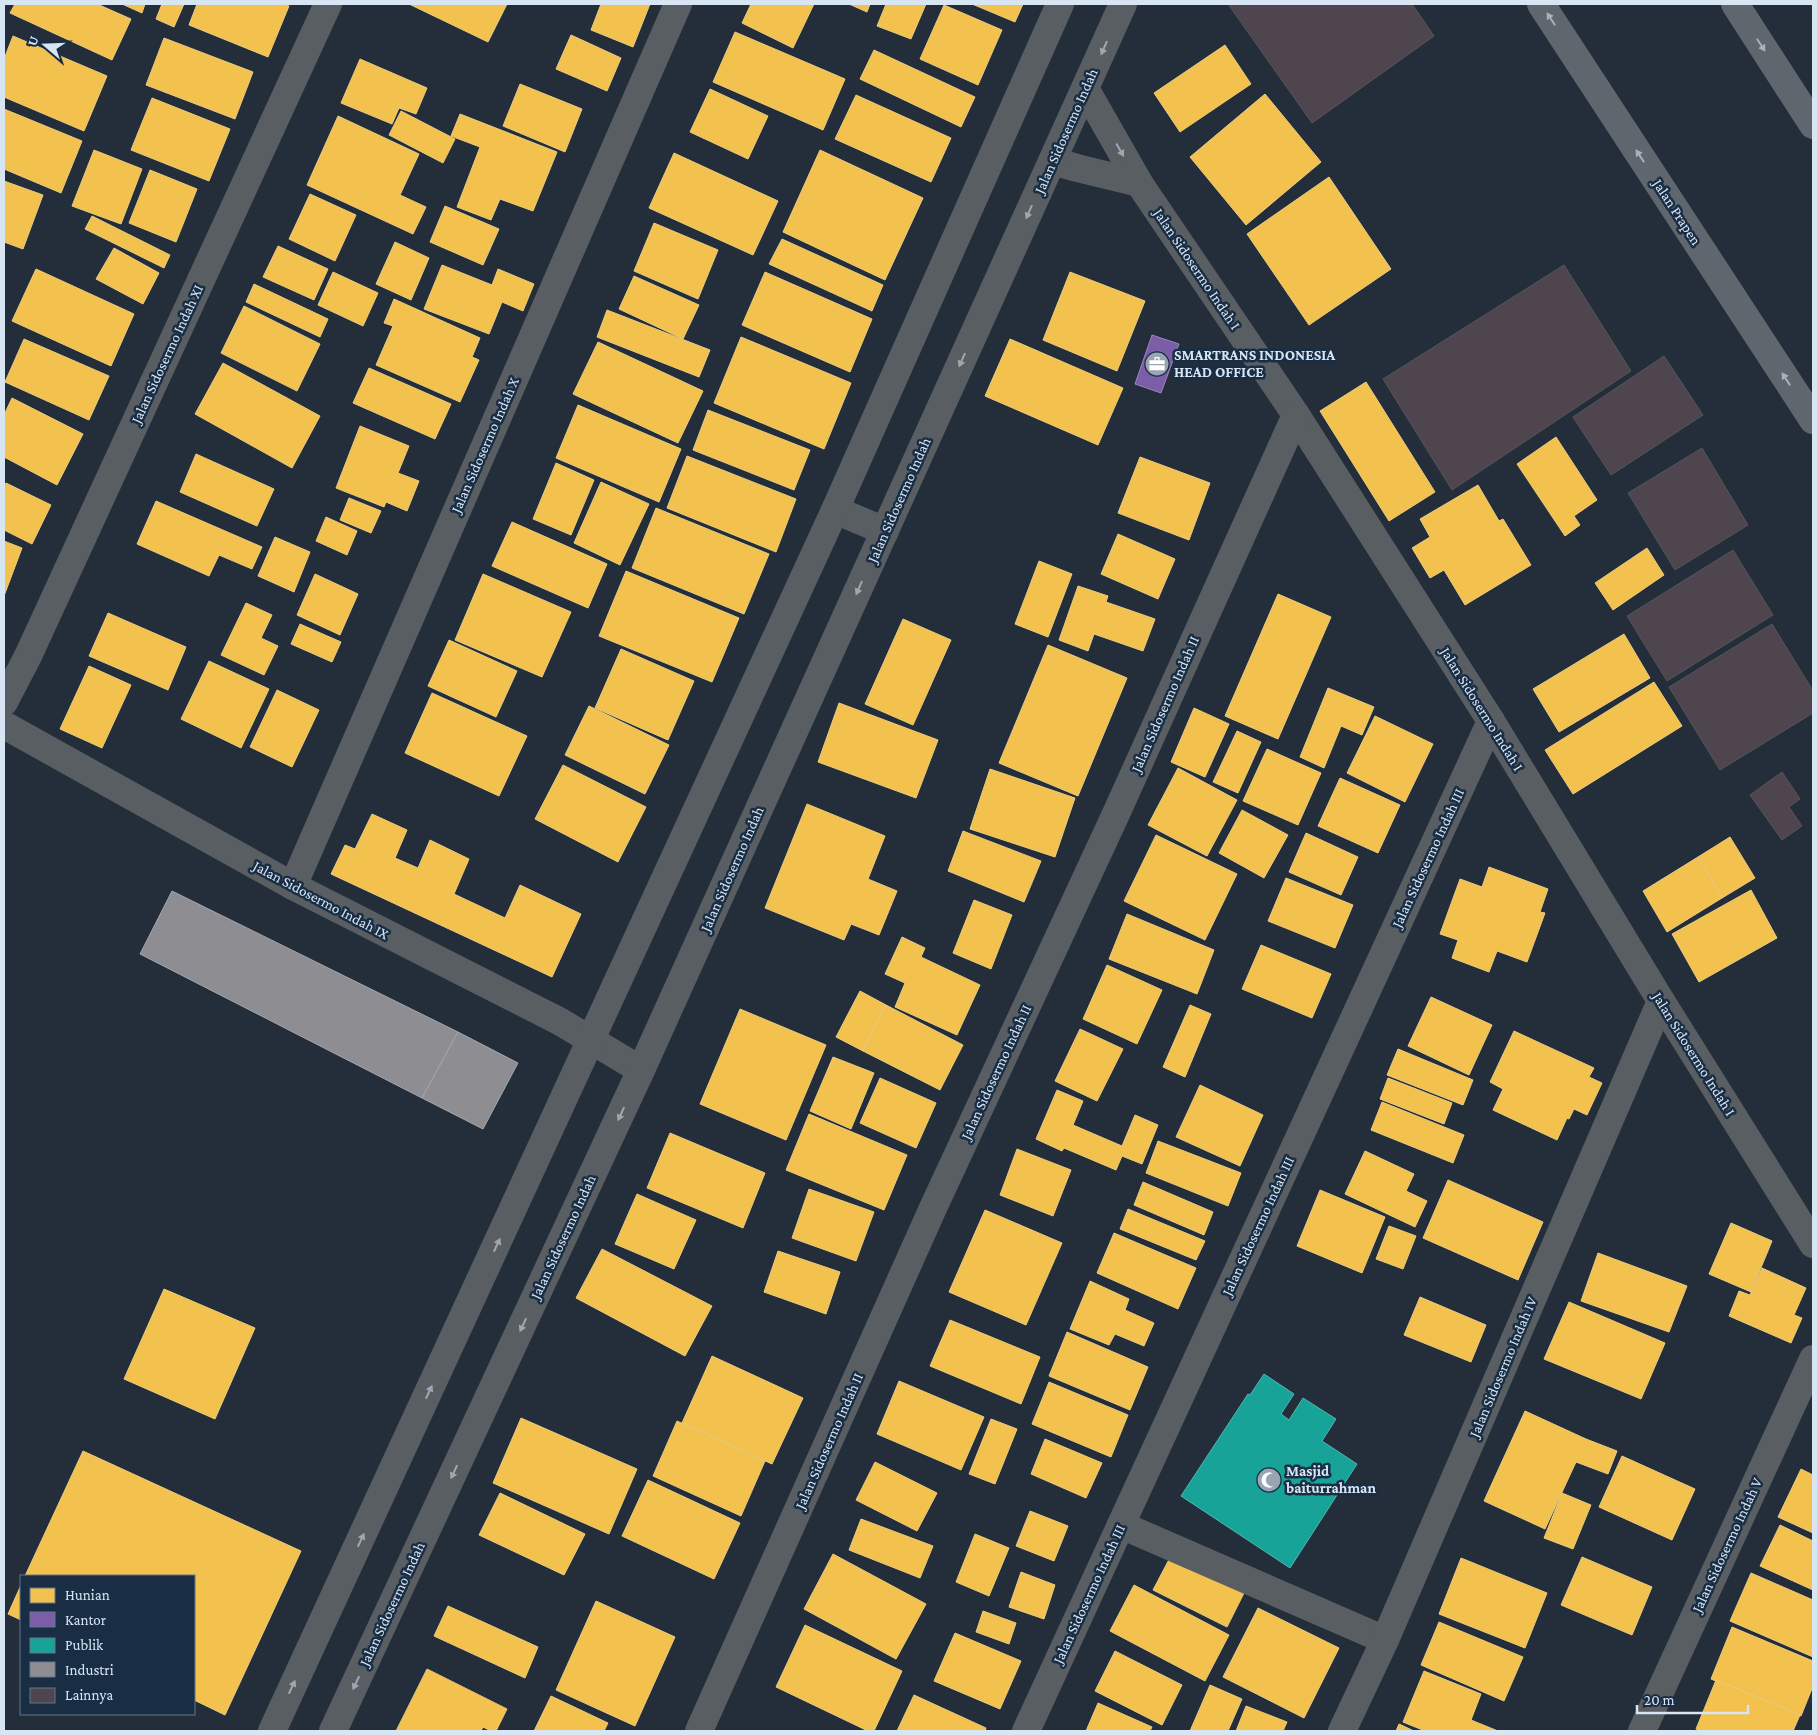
<svg xmlns="http://www.w3.org/2000/svg" width="1817" height="1735" viewBox="0 0 1817 1735" font-family="'Crimson Pro',serif">
<rect width="100%" height="100%" fill="#232e3a"/>
<g fill="#f2c14e" stroke="#eacc80">
<path d="M15 4H97L131 19 112 60 10 13Z"/>
<path d="M122 4H145L142 13Z"/>
<path d="M162 4H184L174 27 156 19Z"/>
<path d="M197 4H284L289 6 268 57 189 25Z"/>
<path d="M409 4H507L488 42Z"/>
<path d="M601 4H650L633 47 591 30Z"/>
<path d="M751 4H814L793 48 742 23Z"/>
<path d="M849 4H870L867 12Z"/>
<path d="M886 4H926L911 39 877 26Z"/>
<path d="M972 4H1023L1015 22Z"/>
<path d="M944 5 1002 30 978 85 920 59Z"/>
<path d="M735 32 845 79 823 130 713 82Z"/>
<path d="M571 35 621 58 607 91 556 69Z"/>
<path d="M13 36 107 76 84 131 4 97V59Z"/>
<path d="M164 38 253 72 235 119 146 85Z"/>
<path d="M1225 45 1251 84 1180 132 1154 93Z"/>
<path d="M874 50 975 97 961 127 860 79Z"/>
<path d="M360 59 427 88 416 114 399 108 392 124 341 103Z"/>
<path d="M520 84 582 109 565 152 503 126Z"/>
<path d="M710 89 768 116 748 159 690 132Z"/>
<path d="M1265 94 1321 162 1246 225 1190 157Z"/>
<path d="M856 95 951 138 931 182 835 139Z"/>
<path d="M152 98 230 129 209 181 131 150Z"/>
<path d="M4 109 82 141 61 193 4 169Z"/>
<path d="M401 111 455 139 443 163 389 135Z"/>
<path d="M460 114 557 152 533 211 500 199 491 220 457 207 480 147 451 136Z"/>
<path d="M338 116 419 154 400 195 426 207 413 234 307 185Z"/>
<path d="M94 150 142 169 121 224 72 206Z"/>
<path d="M820 150 923 198 885 280 783 232Z"/>
<path d="M674 153 778 201 753 255 649 208Z"/>
<path d="M150 170 197 189 176 242 129 223Z"/>
<path d="M1329 177 1391 269 1309 325 1247 234Z"/>
<path d="M4 181 43 195 23 249 4 242Z"/>
<path d="M310 194 356 215 335 261 289 239Z"/>
<path d="M445 206 499 229 483 265 430 242Z"/>
<path d="M92 216 170 255 164 268 85 229Z"/>
<path d="M654 223 718 250 698 299 634 271Z"/>
<path d="M782 239 883 285 872 311 769 264Z"/>
<path d="M395 242 429 258 411 300 376 284Z"/>
<path d="M278 246 328 269 314 300 263 277Z"/>
<path d="M114 248 159 273 143 304 96 279Z"/>
<path d="M442 265 492 285 498 269 534 284 523 311 502 302 489 334 424 309Z"/>
<path d="M36 269 134 314 111 366 12 321Z"/>
<path d="M333 272 378 293 363 326 318 305Z"/>
<path d="M765 272 872 319 850 372 742 325Z"/>
<path d="M1070 272 1145 301 1117 371 1043 340Z"/>
<path d="M634 276 699 305 683 339 619 309Z"/>
<path d="M254 284 328 319 320 337 246 302Z"/>
<path d="M394 299 480 338 472 357 479 360 460 402 376 365 393 326 384 323Z"/>
<path d="M244 306 320 344 297 391 221 353Z"/>
<path d="M607 310 710 350 699 377 597 337Z"/>
<path d="M741 337 851 383 824 449 714 403Z"/>
<path d="M24 339 109 376 89 420 5 382Z"/>
<path d="M1010 339 1123 388 1098 445 985 396Z"/>
<path d="M598 342 703 391 678 443 573 394Z"/>
<path d="M223 363 320 416 292 468 195 414Z"/>
<path d="M369 368 451 404 435 439 353 403Z"/>
<path d="M1366 382 1435 492 1389 521 1320 411Z"/>
<path d="M12 398 83 434 57 485 4 457V415Z"/>
<path d="M578 405 681 449 659 502 556 458Z"/>
<path d="M708 410 810 450 794 490 693 450Z"/>
<path d="M360 426 409 446 398 473 419 481 407 511 386 502 384 507 336 488Z"/>
<path d="M1556 437 1597 500 1574 516 1580 525 1565 536 1517 464Z"/>
<path d="M196 454 274 489 257 526 180 492Z"/>
<path d="M687 456 796 499 776 552 667 508Z"/>
<path d="M1140 457 1210 483 1189 540 1118 513Z"/>
<path d="M556 463 594 480 571 535 533 519Z"/>
<path d="M601 482 649 504 620 565 574 543Z"/>
<path d="M6 483 51 505 32 544 4 530V487Z"/>
<path d="M1478 485 1499 521 1503 519 1531 565 1465 605 1444 570 1430 578 1412 548 1430 537 1420 519Z"/>
<path d="M349 498 381 511 371 533 340 520Z"/>
<path d="M156 501 262 547 252 569 219 555 209 576 137 544Z"/>
<path d="M656 508 769 554 744 614 632 568Z"/>
<path d="M326 517 357 531 347 555 316 541Z"/>
<path d="M512 522 607 564 588 608 492 566Z"/>
<path d="M1118 534 1175 559 1158 599 1101 574Z"/>
<path d="M275 537 310 552 294 592 258 576Z"/>
<path d="M4 541 22 548 4 596Z"/>
<path d="M1647 548 1664 575 1613 610 1595 583Z"/>
<path d="M1039 561 1072 574 1048 637 1015 624Z"/>
<path d="M626 571 739 618 712 682 599 636Z"/>
<path d="M315 574 358 594 340 635 297 615Z"/>
<path d="M483 574 571 612 542 677 455 640Z"/>
<path d="M1078 586 1108 596 1106 602 1155 619 1143 651 1094 634 1088 651 1059 640Z"/>
<path d="M1278 594 1331 617 1278 739 1225 716Z"/>
<path d="M246 603 272 615 261 638 278 646 264 675 221 655Z"/>
<path d="M108 613 186 647 168 690 89 656Z"/>
<path d="M903 619 951 640 913 725 865 704Z"/>
<path d="M300 624 341 642 332 662 291 644Z"/>
<path d="M1624 634 1650 678 1559 732 1533 689Z"/>
<path d="M449 640 517 671 496 717 428 686Z"/>
<path d="M1048 645 1127 678 1078 796 999 763Z"/>
<path d="M621 649 694 681 668 740 595 708Z"/>
<path d="M209 661 269 689 241 748 181 719Z"/>
<path d="M89 666 131 685 102 748 60 729Z"/>
<path d="M1654 682 1682 726 1573 794 1545 750Z"/>
<path d="M1328 688 1374 707 1362 735 1341 726 1324 768 1300 757Z"/>
<path d="M277 690 319 710 292 767 250 747Z"/>
<path d="M432 693 527 736 499 796 405 753Z"/>
<path d="M839 703 938 740 916 798 818 762Z"/>
<path d="M589 706 669 745 645 794 565 755Z"/>
<path d="M1194 708 1229 724 1205 777 1171 762Z"/>
<path d="M1375 716 1433 744 1405 802 1347 773Z"/>
<path d="M1237 731 1261 742 1238 793 1213 782Z"/>
<path d="M1267 749 1321 773 1298 825 1243 801Z"/>
<path d="M563 765 646 807 618 862 535 819Z"/>
<path d="M1178 768 1237 800 1207 856 1148 825Z"/>
<path d="M990 769 1075 798 1055 857 970 829Z"/>
<path d="M1340 778 1400 805 1378 853 1318 826Z"/>
<path d="M807 804 885 836 868 879 897 891 879 935 851 924 844 940 765 908Z"/>
<path d="M1242 810 1288 835 1264 878 1219 853Z"/>
<path d="M372 814 407 830 395 858 418 868 430 840 469 859 454 894 505 918 520 885 581 914 552 977 331 874 345 845 355 849Z"/>
<path d="M963 831 1041 861 1024 902 948 871Z"/>
<path d="M1306 833 1358 857 1341 895 1289 872Z"/>
<path d="M1156 835 1237 874 1205 940 1124 901Z"/>
<path d="M1730 837 1755 878 1722 898 1698 857Z"/>
<path d="M1698 857 1722 898 1667 932 1643 891Z"/>
<path d="M1489 867 1548 889 1540 912 1545 913 1527 962 1497 951 1489 972 1452 958 1458 940 1440 934 1460 879 1482 887Z"/>
<path d="M1286 878 1353 905 1335 948 1268 921Z"/>
<path d="M1751 890 1777 938 1699 982 1672 934Z"/>
<path d="M974 900 1012 915 991 969 953 953Z"/>
<path d="M1127 914 1214 950 1197 994 1109 959Z"/>
<path d="M902 937 925 948 921 957 980 985 957 1035 895 1007 905 983 885 974Z"/>
<path d="M1261 945 1331 974 1312 1018 1242 989Z"/>
<path d="M1107 965 1162 990 1137 1044 1083 1019Z"/>
<path d="M860 991 886 1005 863 1051 836 1037Z"/>
<path d="M1431 997 1492 1025 1469 1075 1408 1046Z"/>
<path d="M886 1005 963 1045 940 1090 863 1051Z"/>
<path d="M1190 1005 1211 1014 1185 1077 1163 1067Z"/>
<path d="M740 1009 826 1045 786 1140 700 1104Z"/>
<path d="M1080 1029 1123 1049 1097 1101 1055 1081Z"/>
<path d="M1514 1031 1594 1068 1589 1077 1602 1083 1587 1115 1574 1109 1569 1119 1567 1118 1557 1140 1493 1110 1503 1089 1490 1082Z"/>
<path d="M1398 1049 1473 1080 1463 1105 1387 1075Z"/>
<path d="M833 1057 874 1073 851 1129 810 1111Z"/>
<path d="M880 1078 936 1103 916 1148 860 1123Z"/>
<path d="M1388 1078 1452 1103 1444 1124 1380 1099Z"/>
<path d="M1200 1085 1263 1115 1240 1166 1176 1137Z"/>
<path d="M1057 1090 1083 1101 1073 1125 1122 1146 1135 1115 1158 1125 1142 1164 1122 1156 1116 1170 1064 1148 1062 1151 1036 1139Z"/>
<path d="M1382 1102 1464 1135 1453 1163 1371 1130Z"/>
<path d="M809 1114 907 1155 884 1210 786 1170Z"/>
<path d="M670 1133 765 1173 743 1228 647 1188Z"/>
<path d="M1158 1141 1241 1173 1228 1206 1146 1173Z"/>
<path d="M1017 1149 1071 1170 1053 1216 1000 1195Z"/>
<path d="M1365 1151 1414 1174 1406 1191 1427 1201 1415 1227 1345 1194Z"/>
<path d="M1448 1180 1543 1222 1518 1280 1423 1238Z"/>
<path d="M1143 1182 1213 1212 1204 1235 1134 1205Z"/>
<path d="M809 1189 874 1212 856 1261 792 1238Z"/>
<path d="M1320 1190 1385 1217 1362 1273 1297 1246Z"/>
<path d="M637 1194 696 1220 674 1269 615 1244Z"/>
<path d="M1128 1209 1205 1241 1196 1260 1120 1229Z"/>
<path d="M985 1210 1062 1243 1026 1325 949 1292Z"/>
<path d="M1731 1223 1772 1241 1751 1292 1709 1274Z"/>
<path d="M1389 1226 1416 1236 1403 1269 1376 1259Z"/>
<path d="M1114 1233 1196 1268 1178 1309 1097 1273Z"/>
<path d="M602 1249 712 1306 685 1356 576 1298Z"/>
<path d="M778 1251 840 1272 826 1314 764 1292Z"/>
<path d="M1598 1253 1687 1286 1669 1332 1581 1301Z"/>
<path d="M1762 1268 1806 1288 1794 1315 1802 1318 1791 1343 1729 1316 1739 1291 1750 1295Z"/>
<path d="M1090 1281 1129 1299 1125 1310 1154 1323 1144 1346 1115 1334 1109 1345 1070 1329Z"/>
<path d="M164 1289 255 1328 215 1419 124 1379Z"/>
<path d="M1420 1297 1486 1325 1471 1362 1404 1335Z"/>
<path d="M1569 1302 1665 1343 1641 1399 1544 1359Z"/>
<path d="M950 1320 1040 1357 1021 1404 930 1366Z"/>
<path d="M1067 1332 1148 1367 1130 1410 1049 1376Z"/>
<path d="M712 1356 803 1398 772 1464 682 1423Z"/>
<path d="M899 1381 984 1417 961 1470 877 1434Z"/>
<path d="M1049 1382 1128 1415 1111 1457 1032 1424Z"/>
<path d="M1525 1411 1586 1439 1617 1451 1608 1474 1576 1462 1545 1529 1484 1501Z"/>
<path d="M521 1418 637 1469 609 1534 493 1483Z"/>
<path d="M991 1419 1017 1429 995 1484 969 1474Z"/>
<path d="M677 1421 765 1461 741 1516 653 1476Z"/>
<path d="M1045 1439 1102 1463 1086 1498 1031 1474Z"/>
<path d="M83 1451 301 1551 225 1715 194 1700V1576H25Z"/>
<path d="M1622 1456 1695 1489 1672 1540 1599 1507Z"/>
<path d="M875 1462 937 1493 917 1531 856 1500Z"/>
<path d="M1801 1469 1813 1475V1533L1778 1517Z"/>
<path d="M648 1480 740 1523 714 1579 622 1536Z"/>
<path d="M500 1493 585 1534 564 1575 479 1535Z"/>
<path d="M1562 1493 1591 1505 1573 1549 1544 1538Z"/>
<path d="M1030 1511 1068 1526 1054 1561 1016 1546Z"/>
<path d="M861 1519 933 1546 920 1578 849 1550Z"/>
<path d="M1780 1525 1813 1541V1590L1760 1566Z"/>
<path d="M975 1534 1009 1548 989 1596 956 1582Z"/>
<path d="M1174 1550 1247 1587 1227 1627 1153 1590Z"/>
<path d="M833 1554 926 1604 896 1659 804 1609Z"/>
<path d="M1582 1557 1652 1587 1632 1635 1561 1605Z"/>
<path d="M1461 1558 1547 1593 1525 1648 1439 1614Z"/>
<path d="M1021 1572 1055 1585 1044 1619 1009 1607Z"/>
<path d="M1751 1573 1813 1600V1657L1730 1621Z"/>
<path d="M21 1585V1620L8 1614Z"/>
<path d="M1134 1585 1229 1635 1205 1681 1110 1631Z"/>
<path d="M596 1601 675 1637 635 1726 556 1690Z"/>
<path d="M448 1606 538 1647 525 1678 434 1636Z"/>
<path d="M1258 1608 1339 1648 1304 1718 1223 1677Z"/>
<path d="M983 1611 1016 1623 1009 1644 976 1632Z"/>
<path d="M1439 1622 1523 1657 1504 1701 1421 1665Z"/>
<path d="M805 1625 902 1671 874 1731H868L776 1687Z"/>
<path d="M1732 1627 1813 1661V1686L1801 1716 1711 1679Z"/>
<path d="M955 1633 1021 1661 1000 1709 934 1681Z"/>
<path d="M1115 1651 1182 1685 1162 1725 1095 1691Z"/>
<path d="M427 1669 507 1709 496 1731H491L483 1727 481 1731H396Z"/>
<path d="M1424 1671 1481 1694 1471 1720 1498 1731H1425L1403 1722Z"/>
<path d="M1716 1680 1800 1715 1793 1731H1702L1696 1729Z"/>
<path d="M1210 1685 1242 1699 1228 1731H1190Z"/>
<path d="M914 1695 986 1728 985 1731H897Z"/>
<path d="M551 1696 608 1723 604 1731H534Z"/>
<path d="M1098 1703 1152 1727 1150 1731H1086Z"/>
<path d="M1246 1706 1287 1722 1283 1731H1236Z"/>
<path d="M1399 1724 1414 1731H1396Z"/>
</g>
<path fill="#7b5ea7" stroke="#9786be" d="M1152 335 1179 344 1161 393 1135 384Z"/>
<path fill="#17a398" stroke="#51b7b3" d="M1264 1374 1294 1394 1281 1414 1289 1420 1303 1398 1336 1419 1322 1441 1357 1464 1290 1568 1181 1496 1248 1394 1250 1395Z"/>
<g fill="#8d8d92" stroke="#a4a7af">
<path d="M172 891 458 1032 422 1098 140 954Z"/>
<path d="M458 1032 518 1063 483 1129 422 1098Z"/>
</g>
<g fill="#4f454e" stroke="#55555b">
<path d="M1228 4H1412L1434 36 1312 123Z"/>
<path d="M1564 265 1631 371 1452 490 1383 379Z"/>
<path d="M1664 356 1703 415 1611 475 1573 417Z"/>
<path d="M1702 448 1748 525 1675 570 1628 493Z"/>
<path d="M1733 550 1773 615 1667 681 1627 616Z"/>
<path d="M1772 624 1813 691V713L1720 770 1669 687Z"/>
<path d="M1782 772 1800 799 1789 807 1802 826 1782 840 1750 795Z"/>
</g>
<g fill="none" stroke-linecap="round" stroke-linejoin="round">
<g stroke="#595e63" stroke-width="28">
<path d="M1086 90 1139 183 1296 415 1491 721 1661 1001 1813 1244"/>
<path d="M1053 161 1077 168 1139 183"/>
<path d="M835 510 885 531"/>
<path d="M4 702 28 656 328 4"/>
<path d="M4 725 293 886 559 1021 641 1070"/>
<path d="M293 886 678 4"/>
<path d="M1121 1525 1385 1640"/>
<path d="M272 1731 835 510 1060 4"/>
<path d="M333 1731 641 1070 1123 4"/>
<path d="M699 1731 933 1208 1115 816 1296 415"/>
<path d="M1026 1731 1491 721"/>
<path d="M1342 1731 1385 1640 1661 1001"/>
<path d="M1642 1731 1813 1359"/>
</g>
<g stroke="#5f666e" stroke-width="28">
<path d="M1541 4 1813 420"/>
<path d="M1735 4 1813 125"/>
</g>
</g>
<defs><path id="oneway-solid" d="M-6-.8H1V-3.2L6.5 0L1 3.2V.8H-6Z" transform="scale(1.25)"/></defs>
<g fill="#a8b2be">
<use href="#oneway-solid" transform="translate(1551 19) rotate(-123)"/>
<use href="#oneway-solid" transform="translate(1761 45) rotate(57)"/>
<use href="#oneway-solid" transform="translate(1640 156) rotate(-123)"/>
<use href="#oneway-solid" transform="translate(1786 379) rotate(-123)"/>
</g>
<g fill="#9fa8b2">
<use href="#oneway-solid" transform="translate(1104 48) rotate(114)"/>
<use href="#oneway-solid" transform="translate(1120 150) rotate(60)"/>
<use href="#oneway-solid" transform="translate(1029 212) rotate(114)"/>
<use href="#oneway-solid" transform="translate(962 360) rotate(114)"/>
<use href="#oneway-solid" transform="translate(859 588) rotate(114)"/>
<use href="#oneway-solid" transform="translate(621 1114) rotate(115)"/>
<use href="#oneway-solid" transform="translate(497 1245) rotate(-65)"/>
<use href="#oneway-solid" transform="translate(523 1325) rotate(115)"/>
<use href="#oneway-solid" transform="translate(429 1392) rotate(-65)"/>
<use href="#oneway-solid" transform="translate(454 1472) rotate(115)"/>
<use href="#oneway-solid" transform="translate(361 1540) rotate(-65)"/>
<use href="#oneway-solid" transform="translate(356 1683) rotate(115)"/>
<use href="#oneway-solid" transform="translate(292 1687) rotate(-65)"/>
</g>
<defs>
<symbol id="office-disc" viewBox="-11 -11 22 22"><circle r="9.5" fill="#99a5b2" stroke="#192e44"/><path d="M-6-3h4V-5.5h4V-3h4V5H-6ZM-1-4.5V-3h2v-1.5ZM-6 0V1H6V0Z" fill="#fff"/></symbol>
<symbol id="mosque-disc" viewBox="-11 -11 22 22"><circle r="9.5" fill="#99a5b2" stroke="#192e44"/><path d="M3.5-4.9A6 6 0 1 0 3.5 4.9A5 5 0 1 1 3.5-4.9Z" fill="#fff"/></symbol>
</defs>
<g fill-rule="evenodd">
<use href="#office-disc" x="1143" y="350" width="28" height="28"/>
<use href="#mosque-disc" x="1255" y="1466" width="28" height="28"/>
</g>
<g text-anchor="middle" stroke-width="5" stroke-linejoin="round" paint-order="stroke">
<g font-size="15" fill="#d8e5f3" stroke="#192e44">
<text transform="translate(1066 131) rotate(-66)" y="5">Jalan Sidosermo Indah</text>
<text transform="translate(1677 212) rotate(57)" y="5">Jalan Prapen</text>
<text transform="translate(1197 269) rotate(56)" y="5">Jalan Sidosermo Indah I</text>
<text transform="translate(167 354) rotate(-65)" y="5">Jalan Sidosermo Indah XI</text>
<text transform="translate(485 445) rotate(-66)" y="5">Jalan Sidosermo Indah X</text>
<text transform="translate(899 500) rotate(-66)" y="5">Jalan Sidosermo Indah</text>
<text transform="translate(1165 704) rotate(-66)" y="5">Jalan Sidosermo Indah II</text>
<text transform="translate(1482 709) rotate(58)" y="5">Jalan Sidosermo Indah I</text>
<text transform="translate(1428 858) rotate(-65)" y="5">Jalan Sidosermo Indah III</text>
<text transform="translate(732 869) rotate(-66)" y="5">Jalan Sidosermo Indah</text>
<text transform="translate(321 900) rotate(28)" y="5">Jalan Sidosermo Indah IX</text>
<text transform="translate(1694 1054) rotate(58)" y="5">Jalan Sidosermo Indah I</text>
<text transform="translate(996 1072) rotate(-65)" y="5">Jalan Sidosermo Indah II</text>
<text transform="translate(1258 1226) rotate(-65)" y="5">Jalan Sidosermo Indah III</text>
<text transform="translate(563 1237) rotate(-65)" y="5">Jalan Sidosermo Indah</text>
<text transform="translate(1503 1367) rotate(-67)" y="5">Jalan Sidosermo Indah IV</text>
<text transform="translate(829 1441) rotate(-66)" y="5">Jalan Sidosermo Indah II</text>
<text transform="translate(1727 1545) rotate(-65)" y="5">Jalan Sidosermo Indah V</text>
<text transform="translate(1089 1594) rotate(-65)" y="5">Jalan Sidosermo Indah III</text>
<text transform="translate(392 1604) rotate(-65)" y="5">Jalan Sidosermo Indah</text>
</g>
<g font-size="15" font-weight="bold" fill="#d8e5f3" stroke="#192e44" text-anchor="start">
<text x="1174" y="360">SMARTRANS INDONESIA<tspan x="1174" dy="17">HEAD OFFICE</tspan></text>
<text x="1286" y="1476">Masjid<tspan x="1286" dy="17">baiturrahman</tspan></text>
</g>
</g>
<rect width="1817" height="1735" fill="none" stroke="#d8e5f3" stroke-width="10"/>
<rect x="20" y="1575" width="175" height="140" fill="#192e44" stroke="#65778a"/>
<rect x="30" y="1588" width="25" height="15" fill="#f2c14e" stroke="#65778a"/>
<text x="65" y="1600" font-size="15" fill="#d8e5f3">Hunian</text>
<rect x="30" y="1612" width="25" height="15" fill="#7b5ea7" stroke="#65778a"/>
<text x="65" y="1625" font-size="15" fill="#d8e5f3">Kantor</text>
<rect x="30" y="1638" width="25" height="15" fill="#17a398" stroke="#65778a"/>
<text x="65" y="1650" font-size="15" fill="#d8e5f3">Publik</text>
<rect x="30" y="1662" width="25" height="15" fill="#8d8d92" stroke="#65778a"/>
<text x="65" y="1675" font-size="15" fill="#d8e5f3">Industri</text>
<rect x="30" y="1688" width="25" height="15" fill="#4f454e" stroke="#65778a"/>
<text x="65" y="1700" font-size="15" fill="#d8e5f3">Lainnya</text>
<g transform="translate(45 45) rotate(289)" stroke="#192e44" stroke-width="4" paint-order="stroke">
<path d="M0-4L9 19L0 12L-9 19Z" fill="#d8e5f3"/>
<text y="-8" font-size="14" font-weight="bold" text-anchor="middle" fill="#d8e5f3">U</text>
</g>
<path d="M1637 1705v8h111v-8" fill="none" stroke="#d8e5f3" stroke-width="2.5"/>
<text x="1644" y="1705" font-size="15" fill="#d8e5f3" stroke="#192e44" stroke-width="4" paint-order="stroke">20 m</text>
</svg>
